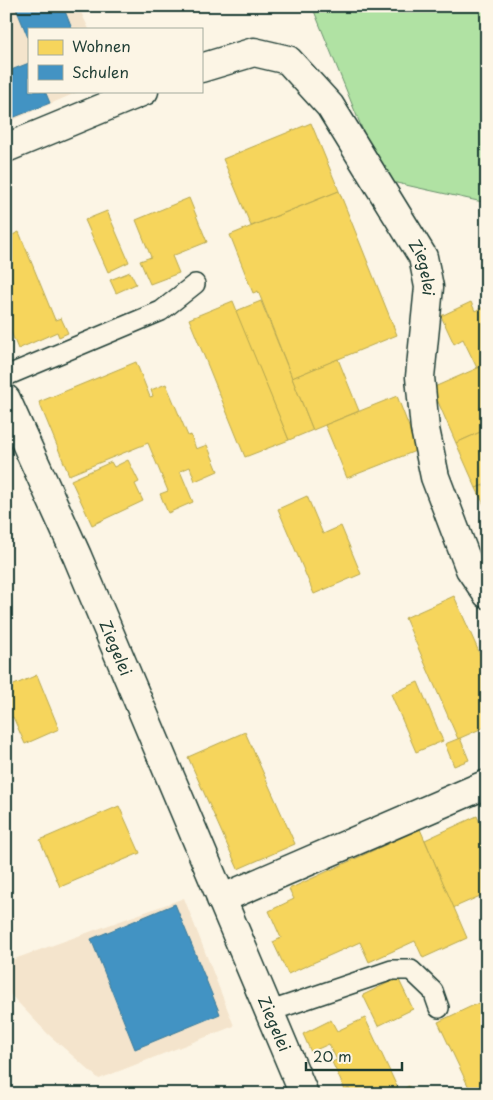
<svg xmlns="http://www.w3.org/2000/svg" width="493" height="1100" viewBox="0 0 493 1100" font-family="'Playpen Sans',sans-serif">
<rect width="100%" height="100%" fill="#fcf5e5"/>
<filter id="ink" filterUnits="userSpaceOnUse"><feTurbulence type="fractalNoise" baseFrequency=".02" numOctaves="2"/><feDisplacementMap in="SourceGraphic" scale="10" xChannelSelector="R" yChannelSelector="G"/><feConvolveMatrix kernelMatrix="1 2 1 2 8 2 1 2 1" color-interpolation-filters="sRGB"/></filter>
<g filter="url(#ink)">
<g fill="#f4e4cc">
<path d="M6 6H78L89 29H29V91H80L6 123Z"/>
<path d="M184 898 234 1026 99 1079 48 1034 6 990V962Z"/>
</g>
<path fill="#b0e2a3" stroke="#68906c" d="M312 6H487V203L383 180Z"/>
<g fill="#f6d55c" stroke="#b6a750">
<path d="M311 123 339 191 251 226 223 159Z"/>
<path d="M339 191 397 335 292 378 258 291 253 293 230 235Z"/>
<path d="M189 198 207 242 172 256 179 273 150 284 140 261 151 257 136 220Z"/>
<path d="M107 211 129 262 108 272 85 220Z"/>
<path d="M19 232 55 320 61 318 68 333 59 337 57 332 18 349 6 320V238Z"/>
<path d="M130 272 136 284 116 293 110 280Z"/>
<path d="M233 301 289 440 245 457 189 319Z"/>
<path d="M261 301 313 430 289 440 236 311Z"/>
<path d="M471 302 475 311 487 305V364L477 368 463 339 454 344 441 316Z"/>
<path d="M338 359 359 411 313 430 292 378Z"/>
<path d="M136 362 150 397 153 396 151 390 166 384 188 436 191 435 196 449 207 445 218 471 195 481 190 467 180 471 193 502 168 513 160 494 168 491 148 443 69 475 39 402Z"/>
<path d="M487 364V429L456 443 432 388Z"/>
<path d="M397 396 418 450 347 478 325 425Z"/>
<path d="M487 429V484L476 488 456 443Z"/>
<path d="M128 460 139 482 135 484 143 501 92 525 71 480 111 462 114 467Z"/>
<path d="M487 484V511L476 488Z"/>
<path d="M307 496 323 534 341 526 361 574 314 594 278 509Z"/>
<path d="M454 596 487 670V726L458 739 405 618Z"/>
<path d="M37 675 59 729 25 744 13 717 6 720V686L7 688Z"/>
<path d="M418 682 443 741 416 752 391 694Z"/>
<path d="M245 732 295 844 238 869 188 757Z"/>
<path d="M460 738 469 760 454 766 445 744Z"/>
<path d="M119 806 140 853 60 887 40 840Z"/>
<path d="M477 816 487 839V865L482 867 487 877V893L453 908 425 840Z"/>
<path d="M420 829 467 938 423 958 415 941 369 962 360 942 288 974 273 942 281 938 269 911 294 899 289 889Z"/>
<path d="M483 931H487V950L482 949Z"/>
<path d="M398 978 413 1009 378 1026 363 995Z"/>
<path d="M487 999V1094H472L438 1022Z"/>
<path d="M365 1018 399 1091 409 1086 412 1094H351L349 1088 345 1090 332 1062 337 1060 329 1044 311 1052 303 1034 331 1020 337 1031Z"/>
</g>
<g fill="#4393c3" stroke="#387998">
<path d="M15 6H63L72 29H29V40Z"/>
<path d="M29 63V91H45L50 103 7 120 6 72Z"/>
<path d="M175 904 220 1014 135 1049 91 939Z"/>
</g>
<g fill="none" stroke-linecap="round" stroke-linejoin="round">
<defs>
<g id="lane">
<path d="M6 376 161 311 195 284"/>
<path d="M268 1012 392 970H411L433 991 439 1008"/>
</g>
<g id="street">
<path id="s1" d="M201 68 254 52 288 60 330 106 423 257 429 287 420 377 425 429 435 477 470 569 487 594"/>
<path d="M6 148 144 91"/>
<path id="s2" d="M6 399 77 556 304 1094"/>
<path d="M221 899 487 784"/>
</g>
</defs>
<use href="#lane" stroke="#1f3d34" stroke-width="22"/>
<use href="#street" stroke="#1f3d34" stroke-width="31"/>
<use href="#lane" stroke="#fcf5e5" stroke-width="19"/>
<use href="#street" stroke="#fcf5e5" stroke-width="28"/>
</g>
</g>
<g text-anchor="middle" stroke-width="5" stroke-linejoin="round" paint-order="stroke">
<g font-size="16" fill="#1f3d34" stroke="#fcf5e5">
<text dy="6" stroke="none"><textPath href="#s1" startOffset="340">Ziegelei</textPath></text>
<text dy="6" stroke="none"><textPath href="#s2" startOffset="272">Ziegelei</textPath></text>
<text dy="6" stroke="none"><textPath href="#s2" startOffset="680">Ziegelei</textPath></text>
</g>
</g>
<rect width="493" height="1100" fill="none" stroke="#fcf5e5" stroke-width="25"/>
<rect x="12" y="12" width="468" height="1075" fill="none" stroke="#1f3d34" stroke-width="2" filter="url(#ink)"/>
<rect x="28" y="28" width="175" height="65" fill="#fcf5e5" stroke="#a4ab9e"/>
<rect x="38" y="40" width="25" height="15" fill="#f6d55c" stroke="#a4ab9e"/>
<text x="72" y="52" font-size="15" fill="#1f3d34">Wohnen</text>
<rect x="38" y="65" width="25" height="15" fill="#4393c3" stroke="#a4ab9e"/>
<text x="72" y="78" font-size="15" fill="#1f3d34">Schulen</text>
<path d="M306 1062v8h96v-8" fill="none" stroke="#1f3d34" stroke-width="2.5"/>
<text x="313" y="1062" font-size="15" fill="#1f3d34" stroke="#fcf5e5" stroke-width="4" paint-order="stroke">20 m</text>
</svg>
